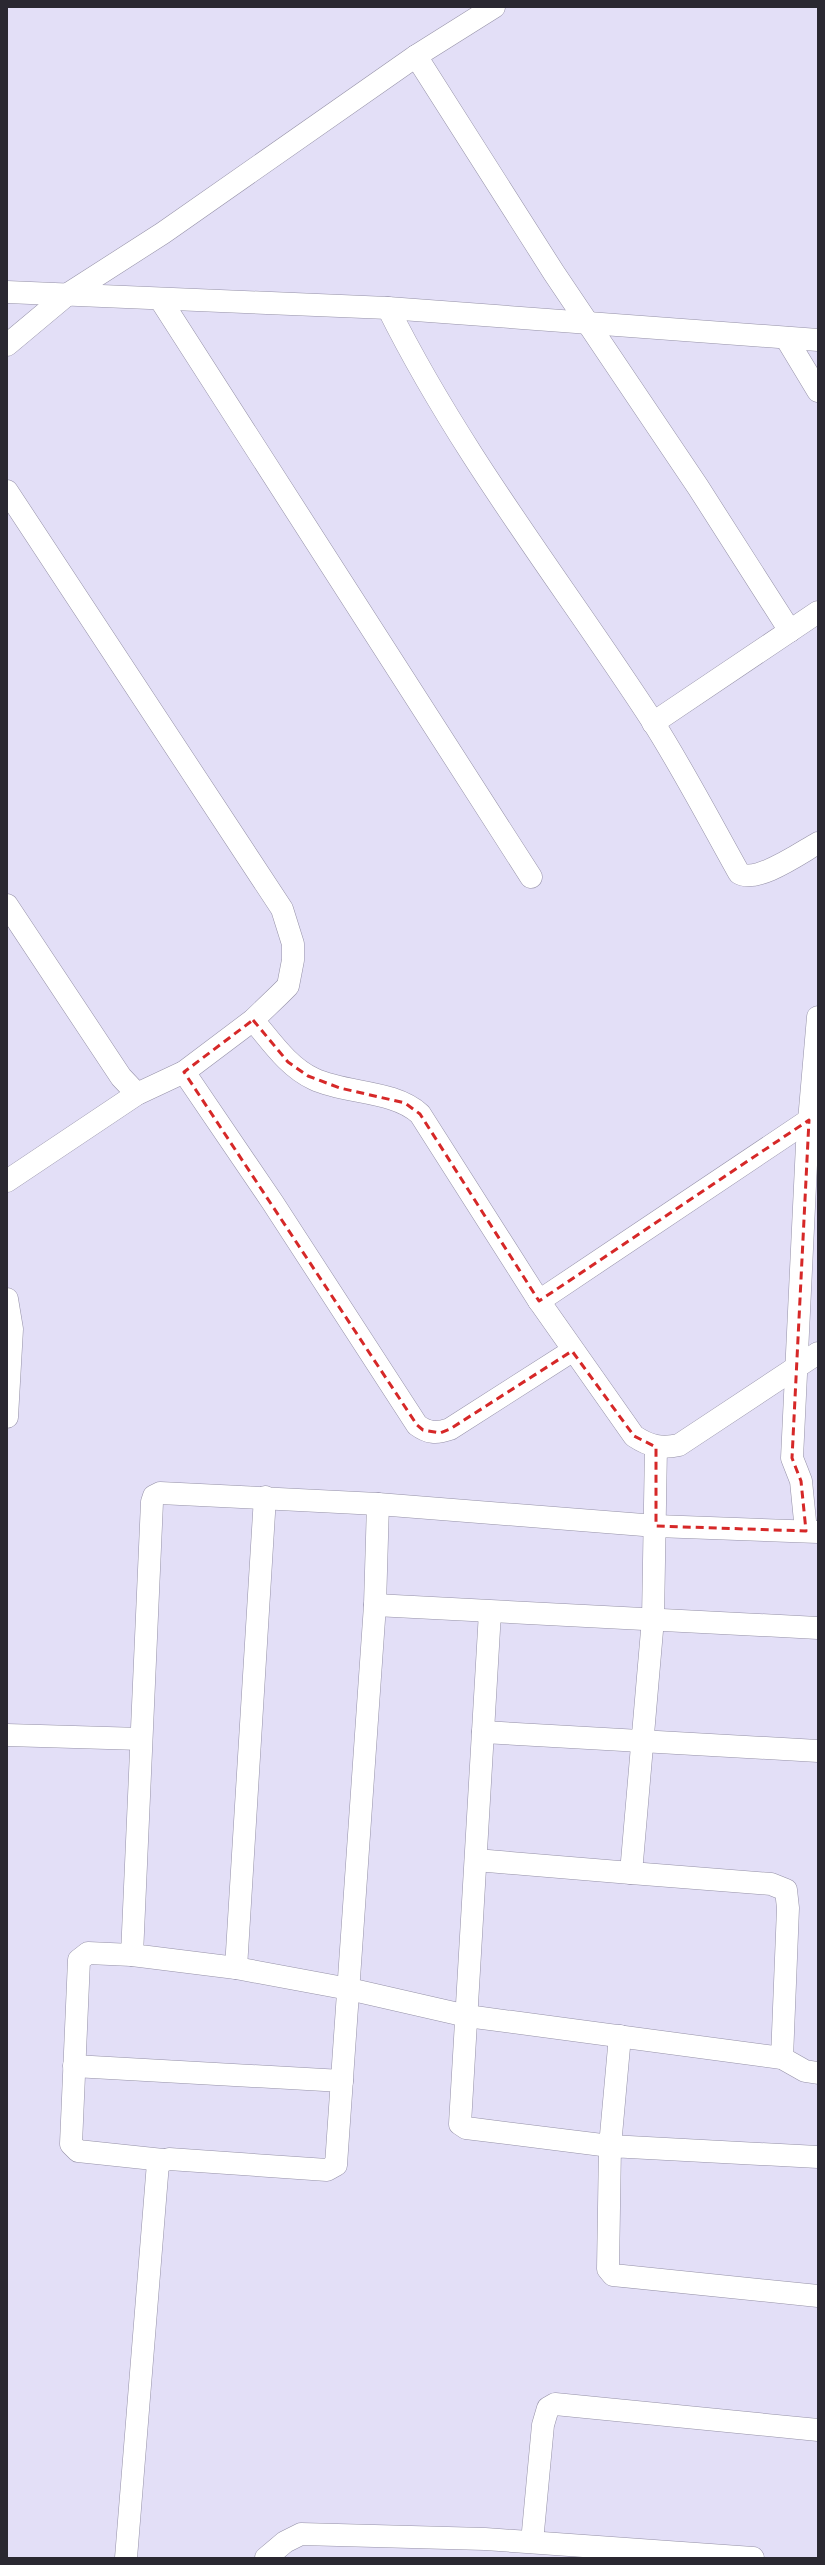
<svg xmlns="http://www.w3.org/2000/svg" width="825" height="2565" viewBox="0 0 825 2565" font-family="Merriweather,serif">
<rect width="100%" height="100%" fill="#e3dff7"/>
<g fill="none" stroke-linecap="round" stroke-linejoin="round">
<defs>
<g id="minor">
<path d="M416 56 554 273 698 487 790 631"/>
<path d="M7 292 388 308 818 340"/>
<path d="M160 299 531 877"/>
<path d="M388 308C461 455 564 585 653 722 684 771 711 823 739 873 757 884 800 853 818 843"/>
<path d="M786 338 818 391"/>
<path d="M7 345 68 294 163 233 416 56 494 7"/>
<path d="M7 491 282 909 293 944V960L288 986 279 995 253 1020 184 1072 137 1094 7 1181"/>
<path d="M653 723 818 612"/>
<path d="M7 905 121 1077 137 1094"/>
<path d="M253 1020C271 1041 288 1067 314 1079 346 1094 394 1090 420 1114L539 1301 634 1436C649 1446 661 1449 679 1445L818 1353"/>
<path d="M184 1072 273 1203 417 1425C428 1433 436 1434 450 1429L572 1351"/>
<path d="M7 1299 12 1329 7 1417"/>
<path d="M539 1301 809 1120"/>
<path d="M656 1447 653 1619 631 1873 771 1884 786 1890 788 1908 782 2058"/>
<path d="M806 1531 801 1481 792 1458 807 1144 818 1017"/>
<path d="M818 1532 656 1526 378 1504 160 1493 154 1496 152 1502 132 1955 236 1968 349 1989 467 2016 782 2058 805 2071 818 2073"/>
<path d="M375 1605 818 1628"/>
<path d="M490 1612 460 2124 466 2128 610 2146 620 2036"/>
<path d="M483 1732 818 1751"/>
<path d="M7 1735 141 1739"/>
<path d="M476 1860 631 1873"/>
<path d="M132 1955 88 1953 79 1960 71 2144 78 2151 163 2160"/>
<path d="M236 1968 265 1497"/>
<path d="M74 2066 342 2081"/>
<path d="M818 2157 610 2146 608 2269 613 2275 818 2296"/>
<path d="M532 2542 543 2425 548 2408 555 2404 818 2430"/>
<path d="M126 2558 158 2163 169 2159 327 2170 336 2165 375 1605 378 1504"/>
<path d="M266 2558 285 2542 301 2534 485 2539 753 2558"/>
</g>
</defs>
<use href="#minor" stroke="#9591a7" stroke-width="23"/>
<use href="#minor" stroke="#fff" stroke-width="22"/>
</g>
<path fill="none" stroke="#d62828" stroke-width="3" stroke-dasharray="8 5" stroke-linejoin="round" d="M253 1020 288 1062 308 1076 340 1088 405 1103 420 1114 539 1301 809 1120 792 1458 801 1481 806 1531 656 1526V1447L634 1436 572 1351 450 1429 440 1433 423 1430 417 1425 184 1072Z"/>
<rect width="825" height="2565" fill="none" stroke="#2a2831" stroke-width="16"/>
</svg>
